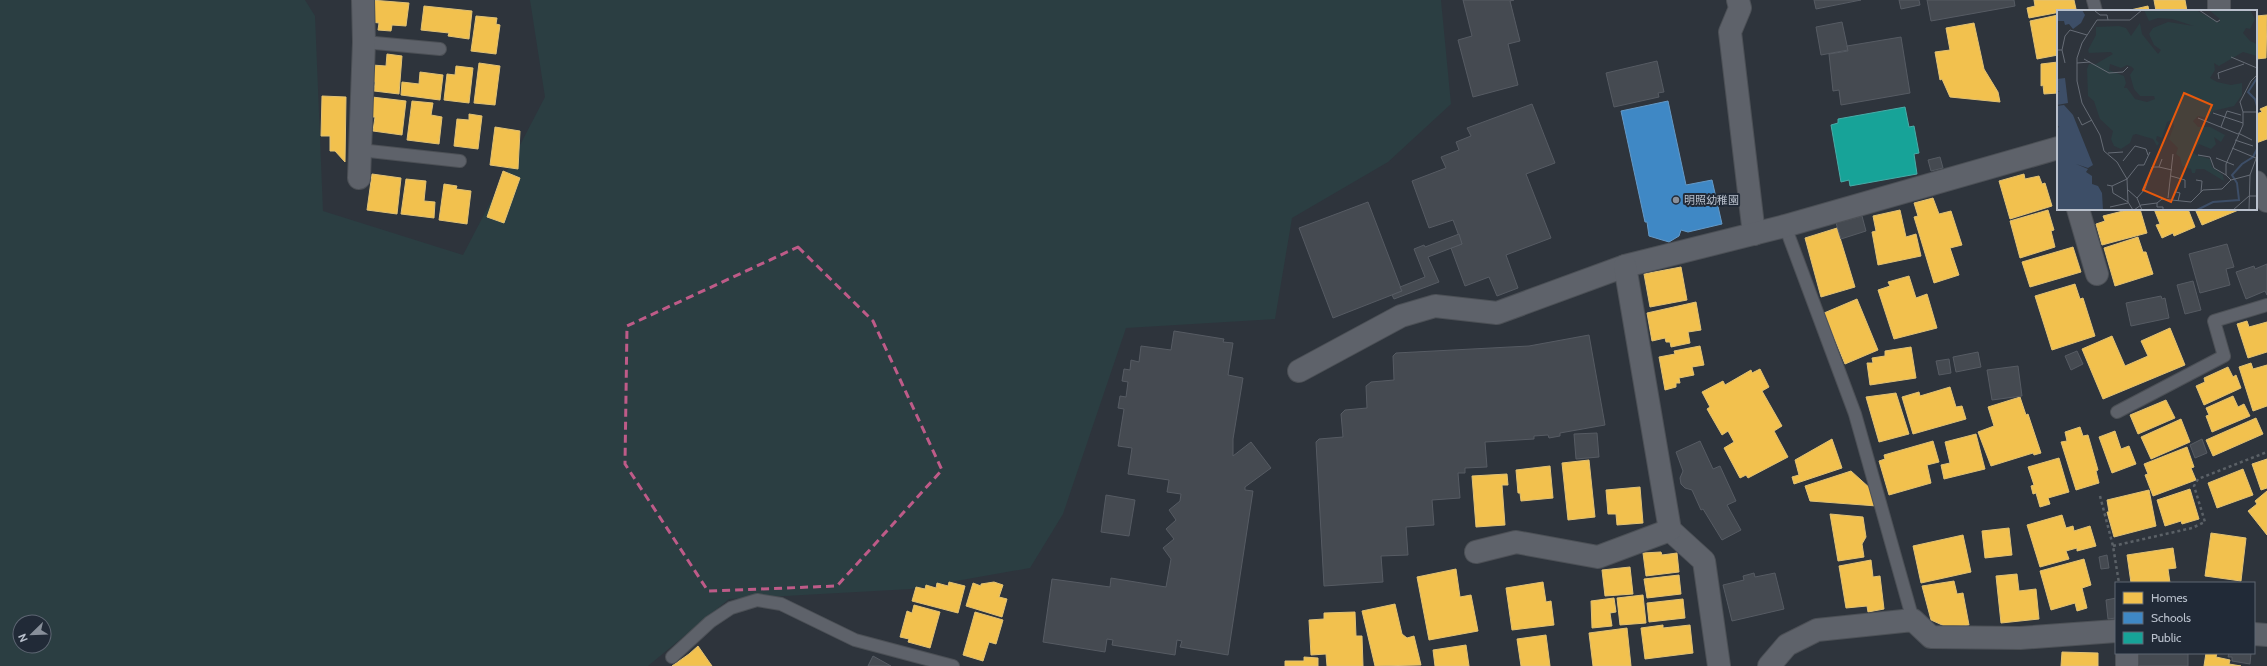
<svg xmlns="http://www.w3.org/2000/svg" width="2267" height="666" viewBox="0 0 2267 666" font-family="Cabin,'Noto Sans JP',sans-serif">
<rect width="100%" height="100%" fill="#2e343c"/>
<path fill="#2b3e42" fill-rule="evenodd" d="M0 0H305L315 16 323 211 463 255 545 97 530 0H1441L1451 104 1388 162 1292 218 1275 319 1126 328 1063 514 1030 568 911 589 729 599 648 666H0ZM20 622H44V646H20Z"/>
<g fill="#f2c14e" stroke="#e1c174">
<path d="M371 0 409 3 406 26 392 25 391 31 378 30 379 23 371 22Z"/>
<path d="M2034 0H2074L2076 9 2029 18 2027 8 2035 6Z"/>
<path d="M2154 0H2185L2187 11H2156Z"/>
<path d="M424 6 472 11 469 39 448 36 449 33 421 30Z"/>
<path d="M2148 6 2149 11H2126Z"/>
<path d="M2058 15V55L2037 59 2030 21Z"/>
<path d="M2267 15 2266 58 2256 59V16Z"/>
<path d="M476 16 497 18 496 24 500 25 496 54 471 51Z"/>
<path d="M1974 23 1984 69 1998 92 2000 102 1950 97 1942 79 1940 80 1935 52 1950 50 1946 28Z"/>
<path d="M387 54 402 56 399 94 374 91 375 82 370 81 372 65 386 66Z"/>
<path d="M2058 62V93L2044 94 2043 85 2041 86V64Z"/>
<path d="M479 63 500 66 495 105 474 103Z"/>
<path d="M456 66 473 68 469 103 444 100 447 74 455 75Z"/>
<path d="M420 72 443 75 440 100 401 95 402 82 419 84Z"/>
<path d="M322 96 346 97 345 162 335 151H330V136H321Z"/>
<path d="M372 97 406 101 402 135 373 131 375 117H370Z"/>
<path d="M412 101 433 103 431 115 442 117 439 144 407 140Z"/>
<path d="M2267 106V139L2256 143V114L2262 112 2260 109Z"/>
<path d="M469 114 482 116 478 149 454 146 457 119 469 120Z"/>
<path d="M495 127 520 131 518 169 490 165Z"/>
<path d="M503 171 520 178 504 223 487 217Z"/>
<path d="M372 174 401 178 397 214 367 210Z"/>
<path d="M2024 174 2025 179 2039 176 2042 184 2045 183 2052 206 2010 219 1999 181Z"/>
<path d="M406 179 426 181 424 201 435 202 434 218 401 214Z"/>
<path d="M444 184 457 186 456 189 471 191 467 224 439 220Z"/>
<path d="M1933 198 1939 214 1951 211 1962 245 1950 248 1959 275 1934 283 1914 217 1918 216 1914 203Z"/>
<path d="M2131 209H2140L2147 233 2102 245 2096 224 2105 221 2103 216Z"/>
<path d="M2154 209H2188L2195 227 2174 236 2173 233 2162 238 2156 225 2160 224Z"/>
<path d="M2195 209H2241L2202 225Z"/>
<path d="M1900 210 1906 237 1916 234 1921 256 1878 265 1872 232 1876 231 1873 216Z"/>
<path d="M2048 210 2054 230 2051 231 2055 247 2020 258 2010 221Z"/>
<path d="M1837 228 1855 287 1821 297 1805 238Z"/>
<path d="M2138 237 2143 252H2146L2153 274 2115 286 2104 248Z"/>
<path d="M2073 247 2081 272 2030 287 2022 262Z"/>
<path d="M1681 267 1687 300 1650 307 1644 274Z"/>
<path d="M1909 276 1916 298 1927 294 1937 328 1894 339 1878 290 1890 286 1888 282Z"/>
<path d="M2075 284 2080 299 2083 298 2095 336 2052 350 2035 296Z"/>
<path d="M1857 299 1878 350 1845 364 1824 313Z"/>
<path d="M1696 302 1701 330 1688 332 1690 343 1671 347 1670 342H1666L1665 338 1652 341 1647 313Z"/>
<path d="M2247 321 2249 327 2267 322V352L2248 358 2237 324Z"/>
<path d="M2170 328 2185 365 2103 399 2082 349 2112 336 2125 366 2148 356 2141 341Z"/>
<path d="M1700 346 1704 365 1692 367 1694 375 1679 378 1680 383H1676V387L1665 390 1659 357 1675 354 1674 351Z"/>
<path d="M1911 347 1916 378 1870 385 1867 363H1873L1872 358 1885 356V351Z"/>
<path d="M2251 363 2253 369 2267 365V406L2253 411 2239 367Z"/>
<path d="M2228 367 2233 377 2236 375 2241 388 2204 405 2196 386 2205 382 2204 378Z"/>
<path d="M1760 369 1769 387 1762 391 1782 426 1774 431 1788 457 1748 478 1746 475 1740 478 1724 448 1734 442 1728 431 1722 435 1707 409 1710 407 1702 392 1723 381 1725 385 1751 370 1752 373Z"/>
<path d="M1950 387 1956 407 1962 406 1966 419 1913 434 1902 397 1919 392 1920 396Z"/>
<path d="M1896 393 1909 434 1879 442 1866 397Z"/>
<path d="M2233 396 2238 407 2244 404 2250 416 2212 432 2206 416 2209 415 2206 408Z"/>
<path d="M2020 397 2026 415 2028 414 2041 453 2034 455 2033 453 1991 466 1978 432 1994 426 1988 407Z"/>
<path d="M2166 400 2175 418 2138 434 2130 415Z"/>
<path d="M2256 418 2263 434 2213 456 2206 440Z"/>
<path d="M2181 419 2190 442 2151 459 2141 437Z"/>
<path d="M2080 427 2083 436 2088 435 2098 470 2096 471 2099 483 2076 490 2061 442 2067 441 2065 432Z"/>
<path d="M2115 431 2121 449 2129 446 2136 464 2112 473 2099 437Z"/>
<path d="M1976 434 1985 469 1944 479 1941 465 1950 463 1945 442Z"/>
<path d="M1832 439 1842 468 1794 484 1792 477 1799 475 1795 460Z"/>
<path d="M1933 441 1939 462 1927 465 1931 483 1889 495 1879 461 1885 459 1884 455Z"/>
<path d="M2187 447 2194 467 2191 468 2196 480 2153 496 2145 475 2148 474 2144 464Z"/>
<path d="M2059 458 2069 492 2048 498 2050 504 2040 507 2036 493 2033 494 2031 486 2034 485 2028 467Z"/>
<path d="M2267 459V488L2261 490 2252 464Z"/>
<path d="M1589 460 1595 517 1568 520 1562 463Z"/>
<path d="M1550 466 1553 498 1521 501 1520 493H1518L1516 470Z"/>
<path d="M2243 469 2253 495 2217 508 2208 483Z"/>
<path d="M1851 471 1872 490 1877 506 1810 501 1805 486Z"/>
<path d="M1507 474 1508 485H1502L1505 525 1476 527 1472 476Z"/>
<path d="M1640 487 1643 523 1617 525 1616 514H1608L1606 490Z"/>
<path d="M2190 489 2199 519 2182 524 2181 521 2165 526 2157 500Z"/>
<path d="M2149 490 2156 526 2114 537 2107 512H2109L2107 500Z"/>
<path d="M2267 491V535L2248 511 2257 504 2255 501Z"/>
<path d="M1830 514 1863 517 1866 537 1862 544 1864 557 1838 561Z"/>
<path d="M2062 515 2066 528 2073 526 2074 531 2090 526 2096 546 2077 551V548L2066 551 2069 559 2040 567 2027 525Z"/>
<path d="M2009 528 2012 555 1985 558 1982 531Z"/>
<path d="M2211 533 2246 538 2241 581 2205 576Z"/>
<path d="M1963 535 1971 572 1921 583 1913 546Z"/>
<path d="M2173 548 2176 568 2168 569 2170 583H2131L2127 555Z"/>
<path d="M1661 552 1662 555 1677 553 1679 572 1646 576 1643 553Z"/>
<path d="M2084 559 2091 585 2082 588 2087 608 2077 611 2075 603 2051 610 2040 571Z"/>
<path d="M1871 560 1873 577 1880 576 1884 609 1868 612 1867 606 1846 608 1839 566Z"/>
<path d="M1630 567 1633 594 1605 596 1602 570Z"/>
<path d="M1456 569 1460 597 1471 595 1478 631 1429 640 1417 577Z"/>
<path d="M2017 574 2019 591 2036 589 2039 619 2001 623 1996 576Z"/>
<path d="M1679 575 1681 594 1647 598 1644 579Z"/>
<path d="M1954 581 1957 594 1963 593 1969 625 1949 628 1931 620 1922 586Z"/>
<path d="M949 582 965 586 958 613 912 601 916 587 925 589 926 585 936 588 937 583 948 586Z"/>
<path d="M994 582 1003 585 999 597 1007 599 1002 617 966 606 973 583 981 586V584Z"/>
<path d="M1543 582 1546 602 1551 601 1554 625 1512 630 1506 588Z"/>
<path d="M1643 595 1646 623 1620 625 1617 598Z"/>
<path d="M1614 598 1616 612 1610 613 1612 626 1592 628 1591 601Z"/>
<path d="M1683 599 1685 618 1649 622 1647 603Z"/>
<path d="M1395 604 1402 634 1407 638 1414 636 1421 665 1375 666 1362 611Z"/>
<path d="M914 605 940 612 930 648 908 642 909 639 900 637 907 611 912 613Z"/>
<path d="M975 612 1003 620 996 644 989 642 983 661 963 655Z"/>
<path d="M1355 612 1356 636H1362L1363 666H1327L1326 654 1311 655 1309 620 1324 619V613Z"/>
<path d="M1663 625V628L1690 625 1693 653 1645 659 1641 628Z"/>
<path d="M1627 628 1631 666H1593L1589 633Z"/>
<path d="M1546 635 1550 666H1521L1517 639Z"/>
<path d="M1466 645 1469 666H1435L1433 650Z"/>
<path d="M698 646 712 666H672L689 654Z"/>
<path d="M2062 652 2098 653V666H2061Z"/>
<path d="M2206 653H2217L2216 657 2230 660 2229 664 2241 666H2204Z"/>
<path d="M1304 657 1318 658V666H1285V661H1304Z"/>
</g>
<path fill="#3f88c5" stroke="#6499c7" d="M1668 101 1686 185 1712 180 1722 224 1688 232 1681 230 1679 236 1669 242 1649 236 1647 222H1645L1621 111Z"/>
<path fill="#17a398" stroke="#48aca8" d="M1905 107 1909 127 1914 126 1919 153 1914 154 1917 174 1850 186 1849 180 1841 182 1831 125 1838 123V119Z"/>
<g fill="#454a51" stroke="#565b63">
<path d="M1463 0H1514L1510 1 1520 41 1508 44 1518 85 1473 97 1458 40 1472 36Z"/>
<path d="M1814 0H1861L1816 9Z"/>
<path d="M1899 0H1919L1920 5 1901 9Z"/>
<path d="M1927 0H2014L2015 6 1931 21Z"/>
<path d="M1842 22 1848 50 1821 55 1816 27Z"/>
<path d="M1901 37 1910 93 1841 105 1839 90 1833 91 1829 54 1848 51 1847 46Z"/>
<path d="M1657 61 1664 92 1658 93 1659 97 1614 107 1606 73Z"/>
<path d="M1532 104 1555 163 1526 174 1551 238 1506 255 1518 288 1497 296 1489 277 1465 286 1451 248 1462 244 1453 220 1429 228 1412 181 1446 168 1441 157 1459 150 1456 142 1471 136 1467 128Z"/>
<path d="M1940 157 1943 168 1931 171 1928 160Z"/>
<path d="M1368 202 1402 291 1333 318 1299 228Z"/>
<path d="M1862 216 1866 231 1841 239 1836 223Z"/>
<path d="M1459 234 1462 244 1428 257 1439 282 1394 299 1392 295 1402 291 1400 287 1425 277 1414 249 1424 245 1425 247Z"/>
<path d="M2227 244 2234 267 2226 269 2230 285 2200 293 2189 254Z"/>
<path d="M2267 264V295L2265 291 2246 299 2236 272 2254 266 2255 269Z"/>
<path d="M2193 281 2201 310 2185 314 2177 285Z"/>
<path d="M2161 296 2162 299 2165 298 2169 318 2131 326 2126 303Z"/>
<path d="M1174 331 1224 339 1223 342 1233 343 1228 375 1243 378 1233 439V456L1251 442 1271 468 1245 487V490L1253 491 1228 655 1180 647 1182 641 1177 640 1175 655 1112 645 1113 640 1107 639 1105 652 1043 642 1052 579 1110 587 1111 578 1166 587 1171 559 1163 548 1174 539 1166 529 1176 520 1169 510 1180 501 1181 494 1167 492 1169 480 1128 474 1132 448 1118 446 1124 409 1118 408 1120 396 1126 397 1128 382 1122 381 1124 369 1130 370 1131 360 1139 362 1141 346 1171 350Z"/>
<path d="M1589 335 1605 425 1560 433V436L1549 438 1548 435 1534 436V439L1485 442 1487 467 1465 468V473H1458L1460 498 1432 500 1434 525 1406 527 1408 555 1381 556 1383 582 1324 586 1316 442 1319 439 1343 437 1341 414 1345 410 1367 408 1366 386 1371 382 1394 380 1393 356 1396 353 1529 346Z"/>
<path d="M2077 351 2083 364 2071 370 2065 356Z"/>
<path d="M1978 352 1981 367 1956 372 1953 357Z"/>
<path d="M1949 359 1951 373 1939 375 1936 361Z"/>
<path d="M2018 366 2022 396 1992 400 1987 370Z"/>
<path d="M1597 433 1599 457 1576 459 1574 434Z"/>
<path d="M2202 439 2207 453 2195 458 2190 445Z"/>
<path d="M1700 441 1713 469 1720 466 1736 501 1727 505 1741 530 1722 540 1703 509 1701 510 1692 490 1685 488 1681 484 1680 478 1683 471 1676 452Z"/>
<path d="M1106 495 1135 500 1129 536 1101 532Z"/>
<path d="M2107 555 2109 568 2101 569 2099 557Z"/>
<path d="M1754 573 1755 577 1775 573 1784 609 1732 621 1723 585 1744 580 1743 576Z"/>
<path d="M2116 598V618L2108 619 2106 600Z"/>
<rect x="2136" y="653" width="52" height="13"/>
<path d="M2229 653H2251L2250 664 2232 661V657H2228Z"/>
<path d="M873 656 891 666H868Z"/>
</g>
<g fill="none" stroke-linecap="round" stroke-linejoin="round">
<defs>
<g id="lane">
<path d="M2093 0 2096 11"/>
<path d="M364 42 440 49"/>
<path d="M360 150 460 161"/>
<path d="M1785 226 1855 414 1913 620"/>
<path d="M2117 412 2224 356 2214 321 2267 305"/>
<path d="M672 657 710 622 731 608 757 600 781 604 855 640 953 666"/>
</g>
<g id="street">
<path d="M1738 0 1740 8 1730 32 1754 234"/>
<path d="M2219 11V0"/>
<path d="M359 178 364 42 363 0"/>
<path d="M2256 182 2267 201"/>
<path d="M2078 209 2097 274"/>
<path d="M1299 371 1401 316 1435 306 1497 313 1625 266 1785 226 2058 148"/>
<path d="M1670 530 1704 561 1719 666"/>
<path d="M1476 552 1516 542 1598 557 1670 530 1625 266"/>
<path d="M2254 634 2267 635"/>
<path d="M1769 666 1787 645 1817 630 1913 620 1931 637 2020 638 2116 631"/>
<path d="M2127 666V653"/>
</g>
</defs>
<use href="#lane" stroke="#4c5056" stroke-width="14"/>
<use href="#street" stroke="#4c5056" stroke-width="24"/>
<g stroke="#5b6167" stroke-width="2.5" stroke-dasharray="3 3" stroke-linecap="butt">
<path d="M2100 496 2113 546 2119 583"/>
<path d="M2113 546 2192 528 2205 522 2194 486 2198 479 2267 452"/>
</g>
<use href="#lane" stroke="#5e626a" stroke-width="12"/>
<use href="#street" stroke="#5e626a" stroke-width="22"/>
</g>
<path fill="none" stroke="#be5b88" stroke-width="3" stroke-dasharray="8 5" stroke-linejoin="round" d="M798 247 873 321 942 470 837 586 708 591 625 464 627 326Z"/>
<circle fill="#888f9a" stroke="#212a37" stroke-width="1.5" cx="1676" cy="200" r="4"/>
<g text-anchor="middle" stroke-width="4" stroke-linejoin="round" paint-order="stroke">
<g font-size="11" fill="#b9c0cc" stroke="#212a37" text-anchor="start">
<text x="1684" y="204">明照幼稚園</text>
</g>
</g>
<g transform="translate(2057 10)">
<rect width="200" height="200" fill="#2e343c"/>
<path d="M87 0H139L162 13 163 9 152 0H193L198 9 193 19 189 18 186 23 193 31 200 34V46L186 42 162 56 157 53 158 60 153 68 160 72 174 75 185 73V85L177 96 156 101 151 108 141 106 136 111 141 117H153L168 125 164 132 157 127 159 134 154 139 142 134 136 142 139 145 153 149 155 157 166 165 167 171 147 159H139L138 163H135L134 159 125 156 123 147 119 144 121 138 112 129 117 116 115 110 110 112 105 128 100 126 99 130 102 133 100 136 96 129 79 124 76 125 73 133 64 139 57 136 54 129 56 121 43 109 37 91 31 86 30 59 32 54H39L56 44 54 42 32 43 31 40 39 25V17L62 16 69 18 74 26 83 13 85 24 101 44 104 40 97 35 92 24 96 18 111 12 137 16 115 9 101 8 92 11ZM53 54 64 58 70 55 75 57 77 59 73 65 77 79 83 86H97L98 89 90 92 78 89 70 78H67L69 73 67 66 52 60Z" fill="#2b3e42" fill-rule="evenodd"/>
<path d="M0 0H25L28 5 24 13 16 19 12 14 8 15 7 11H0ZM8 68 11 93 0 95V82H3L0 81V69ZM7 95 16 105 36 155 31 158 19 154 31 159 29 162 35 166V174L41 176 45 183 46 200H0V118L2 117 0 115V96Z" fill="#3d4e67"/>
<path fill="none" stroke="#3d4e67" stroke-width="2" d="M200 68 191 82 198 89 200 96M140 200 156 192 182 190 180 173 175 165 185 154 196 147 200 139"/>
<path fill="none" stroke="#666c76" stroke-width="1" d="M142 0 160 12 163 10M38 1 43 5H50L51 10M0 40H5L8 26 13 20 30 25M5 40 8 53M174 47 200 58M27 49 52 63 66 62 71 57M20 53 33 52M162 69 161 63 187 54M186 102 183 92 194 71 200 65M156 103 186 113M21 107 25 115 35 110M141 108 181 124M164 117 170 101 184 105M181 123 195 130M178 130 196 136M175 138 199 148M51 143 66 142M141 145 153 147 157 158 169 165M159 148 177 155M105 149 102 157 115 160M66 151 78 136 89 139 91 145M193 165 174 170 169 165V154L186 115V102H200M114 166 128 170V178M139 170 145 171 144 182M50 175 55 176 56 183 71 192M55 176 70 169 81 155H87L93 142M71 180 80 188 85 200M119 182 123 183 121 191M80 188 88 179 95 157H102M111 188 116 144M100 193V197H106V200M53 197 71 193M76 200 71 192 70 169 60 152 47 141 43 125 25 93 20 71V48L25 33 40 10H73L85 0M77 200 84 195 100 193 105 189 134 192 146 180 165 179 174 170M176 200 192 186H200M192 200 193 165 200 146"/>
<path fill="#e8590c" fill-opacity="0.15" stroke="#e8590c" stroke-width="2" d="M127 83 155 95 114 192 86 180Z"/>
<rect width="200" height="200" fill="none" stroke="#b9c0cc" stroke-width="2"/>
</g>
<rect x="2115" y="582" width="140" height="72" fill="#212a37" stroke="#5e6673"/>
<rect x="2123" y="592" width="20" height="12" fill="#f2c14e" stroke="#5e6673"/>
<text x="2151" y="602" font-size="12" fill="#b9c0cc">Homes</text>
<rect x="2123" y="612" width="20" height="12" fill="#3f88c5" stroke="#5e6673"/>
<text x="2151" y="622" font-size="12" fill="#b9c0cc">Schools</text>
<rect x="2123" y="632" width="20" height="12" fill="#17a398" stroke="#5e6673"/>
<text x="2151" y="642" font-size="12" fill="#b9c0cc">Public</text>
<g transform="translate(32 634) rotate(247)"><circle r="19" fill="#212a37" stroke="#5e6673"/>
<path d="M0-3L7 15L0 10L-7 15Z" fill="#888f9a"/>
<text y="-6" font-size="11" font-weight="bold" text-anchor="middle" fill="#b9c0cc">N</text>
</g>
</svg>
